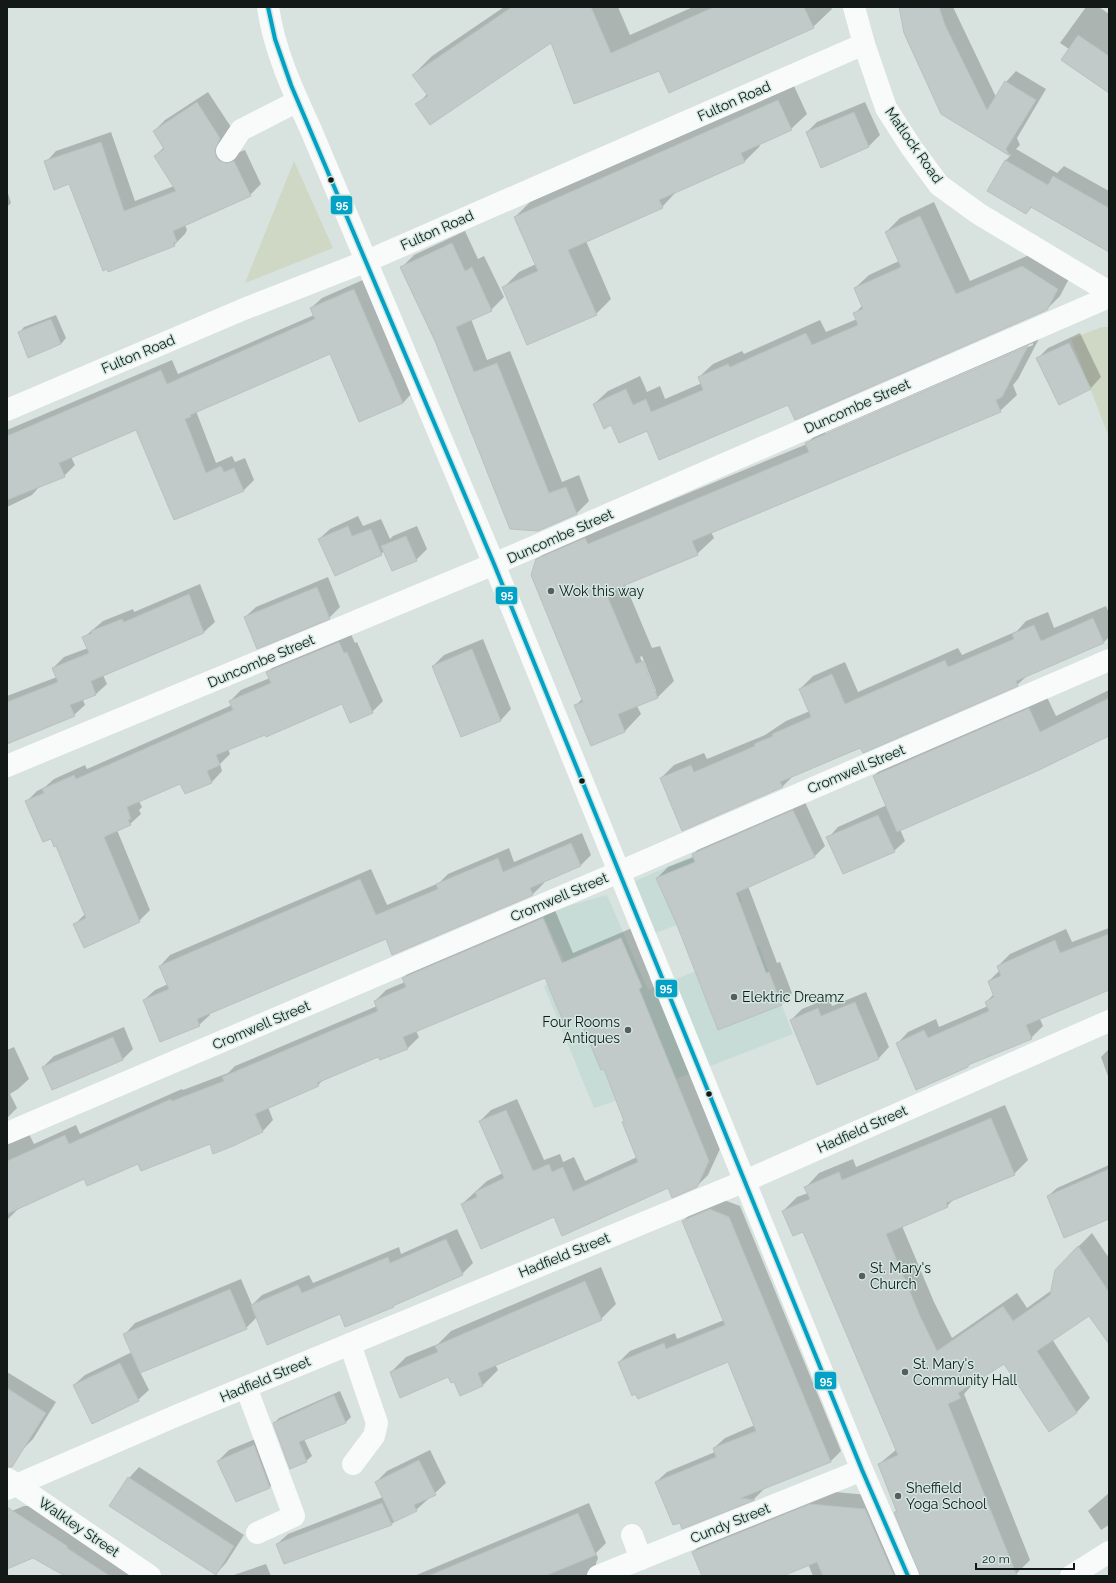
<svg xmlns="http://www.w3.org/2000/svg" width="1116" height="1583" viewBox="0 0 1116 1583" font-family="Raleway,sans-serif">
<rect width="100%" height="100%" fill="#d8e2df"/>
<g fill="#c7dcd6">
<path d="M717 845 742 902 652 934 631 883Z"/>
<path d="M607 895 648 990 759 946 793 1034 629 1097 594 1108 544 986 570 974 542 913Z"/>
</g>
<g fill="#cfd8c5">
<path d="M294 161 333 248 245 283Z"/>
<path d="M1102 327H1109V437L1071 339Z"/>
</g>
<g fill="#0003" fill-rule="evenodd">
<path d="M504 7H618L630 35 693 7H831L832 9 813 27 659 70 551 42 417 105 427 94 413 75 432 56Z"/>
<path d="M903 7H953L996 97 1006 82 1016 71 1046 89 1017 138 1020 145 1016 149 1057 173 1064 166 1109 191V250L1032 207 1026 213 988 190 1006 160 1011 155 941 113Z"/>
<path d="M1086 7H1099L1109 14V87L1069 49 1060 43Z"/>
<path d="M794 86 807 114 791 129 759 144 760 146 745 161 677 191 662 207 586 241 611 299 596 314 503 288 519 272 536 264 515 217 530 202Z"/>
<path d="M208 92 231 127 237 153 245 150 261 184 250 195 185 225 187 230 185 234 174 245 70 183 46 162 56 151 111 132 135 201 174 186 155 156 164 147 154 131 165 120Z"/>
<path d="M865 102 880 135 869 146 821 167 807 132 817 122Z"/>
<path d="M7 190 11 203 7 207Z"/>
<path d="M934 202 970 281 1036 252 1071 275 1060 296 1046 310 788 403 647 429 612 424 594 404 608 391 640 376 647 392 660 386 665 399 702 383 699 377 713 364 742 351 744 354 820 320 826 332 857 319 854 314 863 305 855 288 869 275 899 261 886 232 900 218Z"/>
<path d="M465 231 478 259 484 256 504 297 491 310 471 319 487 360 510 351 562 482 579 475 589 501 576 514 538 530 436 341 402 267 414 255Z"/>
<path d="M365 279 413 392 403 403 330 353 196 411 216 463 232 456 235 462 245 458 254 480 243 491 175 519 137 429 71 457 75 465 64 476 40 486 32 495 7 507V430L172 360 178 374 314 315 311 308 322 298Z"/>
<path d="M56 315 66 338 61 344 19 333 24 327Z"/>
<path d="M1043 331 1018 379 1013 385 1017 395 1000 411 711 532 714 538 697 554 625 584 652 648 660 646 674 681 658 697 637 706 641 714 625 731 591 744 576 705 582 699 537 560 554 543 604 528 807 444 823 426ZM1033 343V345L825 435V433ZM642 656 656 691H654L640 657Z"/>
<path d="M1080 333 1101 377 1091 388 1037 359 1048 348Z"/>
<path d="M358 516 363 526 381 519 390 539 393 536 417 526 427 549 416 560 384 551 381 554 319 539 330 529Z"/>
<path d="M328 577 340 607 329 618 245 617 256 607Z"/>
<path d="M200 584 215 622 204 632 103 675 107 684 96 694 83 700 85 705 74 715 7 742V696L57 677 53 668 64 657 88 648 83 638 103 621 133 609 134 612Z"/>
<path d="M1106 606 1109 613V637L1103 643 1028 675 1017 685 794 775 782 787 661 778 674 765 704 753 707 759 765 735 786 721 810 711 800 689 813 676 845 662 858 692 958 648 962 655 1017 631 1026 621 1048 612 1054 628Z"/>
<path d="M350 632 355 643 357 642 383 701 372 712 342 702 265 733 228 749 230 754 220 764 222 771 212 782 186 793 181 783 139 801 142 807 139 810 141 814 130 824 117 830 150 910 139 921 74 925 85 914 57 845 26 802 37 791 45 787 54 779 85 765 87 769 232 705 230 701 241 690 270 678 268 672 278 661Z"/>
<path d="M483 639 511 709 501 720 461 736 433 666 444 655Z"/>
<path d="M1109 690V735L900 829 905 841 894 851 828 838 838 827 887 805 874 776 890 760 1045 693 1056 716Z"/>
<path d="M804 800 825 846 815 856 748 886 777 963 780 962 792 993 782 1004 719 1029 678 925 657 878 668 867 694 857 693 854 704 844Z"/>
<path d="M582 833 591 855 580 866 543 881 544 883 533 894 393 954 386 938 209 1013 210 1015 199 1025 144 1000 155 990 168 984 160 966 170 955 371 869 387 905 439 883 448 874 509 848 514 862Z"/>
<path d="M554 908 573 953 632 928 652 975 650 978 720 1149 708 1175 696 1187H669L555 1216 462 1204 487 1181 503 1173 480 1121 491 1110 517 1099 544 1160 560 1154 563 1162 574 1157 585 1181 637 1157 623 1122 625 1120 605 1068 579 1013 546 977 416 1031 419 1037 408 1048 380 1058 379 1056 325 1078 318 1085 268 1107 273 1120 262 1132 210 1143 85 1178 20 1207 7 1220V1141L28 1132 34 1144 76 1125 80 1134 182 1089 183 1090 228 1073 235 1066 377 1006 375 1001 386 990 405 982 403 978 415 967Z"/>
<path d="M1109 928V989L1040 1019 1043 1026 1031 1038 971 1063 968 1066 897 1044 908 1032 936 1019 939 1027 988 1006 986 1002 994 994 989 981 1000 970 998 966 1010 954 1066 929 1072 942Z"/>
<path d="M866 992 889 1047 879 1058 817 1084 791 1020 802 1009 829 998 832 1006Z"/>
<path d="M124 1027 133 1049 122 1060 43 1067 54 1056Z"/>
<path d="M14 1047 29 1079 18 1089 10 1094 17 1108 7 1118V1050Z"/>
<path d="M1109 1049V1079L1101 1057Z"/>
<path d="M1005 1105 1028 1160 1014 1174 954 1199 947 1206 902 1226 934 1302 952 1338 1017 1293 1027 1308 1052 1290 1078 1247 1092 1233 1109 1258V1342L1089 1314 1052 1339 1090 1398 1077 1412 1050 1430 1004 1363 973 1382 974 1383 964 1394 1030 1560 1016 1574 1011 1576H813L808 1564 780 1576H703L693 1552 707 1538 824 1491 879 1496 915 1573 921 1575 895 1512 897 1510 879 1464 897 1449 803 1231 783 1211 797 1197 808 1193 806 1187 819 1173 853 1159 856 1167Z"/>
<path d="M1109 1165V1204L1048 1196 1057 1188Z"/>
<path d="M721 1199 740 1206 841 1451 830 1462 765 1488 754 1499 683 1527 656 1482 667 1472 715 1452 714 1448 725 1438 755 1425 728 1361 619 1362 630 1351 675 1333 677 1339 724 1320 683 1221 694 1210Z"/>
<path d="M457 1229 473 1263 462 1274 396 1303 393 1306 340 1313 257 1317 246 1328 140 1372 149 1390 138 1400 74 1385 85 1375 132 1352 125 1334 135 1323 241 1279 252 1305 262 1295 309 1275 313 1283 399 1247 401 1254Z"/>
<path d="M601 1267 616 1304 601 1319 495 1364 498 1370 483 1385 461 1395 455 1380 449 1376 391 1372 406 1357 438 1344 451 1331Z"/>
<path d="M7 1372 56 1402 33 1439 22 1450 7 1440Z"/>
<path d="M340 1391 351 1417 346 1422 304 1439 312 1456 306 1461 274 1423 279 1418Z"/>
<path d="M265 1435 280 1476 270 1487 218 1461 229 1450Z"/>
<path d="M430 1450 446 1483 416 1510 397 1519 391 1525 277 1544 288 1534 383 1497 376 1482 387 1471Z"/>
<path d="M139 1467 244 1535 226 1563 216 1574 129 1478Z"/>
<path d="M1109 1493V1525L1101 1530 1088 1511Z"/>
<path d="M589 1503 606 1543 596 1553 598 1558 596 1563 597 1569 603 1576H414Z"/>
<path d="M24 1506H32L137 1576H67L33 1557 7 1568V1513Z"/>
<path d="M266 1564 271 1576H231Z"/>
</g>
<g fill="#c2cac9" stroke="#b8c1c0">
<path d="M512 7H591L611 53 714 7H804L814 28 669 93 659 71 574 104 551 43 430 125 415 104 428 96 412 75Z"/>
<path d="M899 7H939L945 25 987 110 1005 81 1036 100 1006 149 1010 156 941 114 904 33Z"/>
<path d="M1078 35 1109 56V93L1061 60Z"/>
<path d="M778 100 792 130 741 153 745 162 659 200 663 208 568 250 597 315 527 345 502 287 538 271 514 217Z"/>
<path d="M197 102 220 138 215 150 216 157 220 161 226 163 234 161 251 196 173 231 177 242 173 243 175 246 108 272 107 269 103 271 69 184 54 190 44 161 101 142 124 211 176 191 154 156 164 149 153 131Z"/>
<path d="M854 112 869 147 821 168 806 132Z"/>
<path d="M1005 160 1048 185 1053 176 1109 208V252L1031 207 1026 214 987 191Z"/>
<path d="M920 216 956 294 1022 266 1058 289 1047 310 795 420 788 405 659 460 647 431 619 443 611 425 604 429 593 404 626 389 633 405 646 399 651 412 703 390 698 377 728 364 730 367 806 333 812 345 858 325 853 313 863 309 854 288 901 267 885 232Z"/>
<path d="M452 243 465 271 472 267 492 311 456 327 474 372 497 363 549 493 566 487 577 514 538 531 510 529 435 341 400 267Z"/>
<path d="M354 289 403 403 359 422 330 354 190 415 191 417 185 419 206 473 221 466 224 472 234 468 244 491 174 520 136 430 59 463 65 477 7 500V436L161 370 167 384 315 319 310 308Z"/>
<path d="M51 319 61 344 28 358 18 332Z"/>
<path d="M1069 343 1091 389 1059 405 1036 358Z"/>
<path d="M1028 346 1002 397 996 400 1001 412 692 541 698 555 606 593 636 664 643 661 658 698 618 714 625 732 591 746 574 705 583 702 531 575 536 559 585 538 588 544 809 452 805 443Z"/>
<path d="M348 526 352 536 371 529 382 555 335 576 318 539Z"/>
<path d="M406 536 417 561 392 571 381 546Z"/>
<path d="M317 587 330 619 257 649 244 617Z"/>
<path d="M189 594 204 633 91 681 96 695 70 705 75 716 7 744V702L58 682 52 668 89 653 82 637 92 633 91 631 122 619 124 622Z"/>
<path d="M1093 618 1104 643 1016 681 1018 686 863 753 860 748 780 782 783 787 682 831 660 778 691 765 694 772 755 746 754 744 773 736 772 734 811 717 799 689 832 674 845 704 945 660 948 667 1014 639 1012 634 1034 625 1041 641Z"/>
<path d="M339 642 344 653 347 652 373 713 350 723 342 704 266 737 265 735 216 755 220 765 207 771 212 783 185 794 180 784 127 807 131 819 128 820 131 825 104 837 140 922 84 948 73 924 86 918 56 846 54 847 51 839 43 842 25 801 44 793 42 789 74 775 76 779 233 710 229 701 271 683 266 672Z"/>
<path d="M472 649 501 721 461 737 432 666Z"/>
<path d="M1109 698V736L1037 771 897 832 873 776 1029 708 1040 732Z"/>
<path d="M793 810 815 857 736 893 766 973 769 972 782 1005 718 1030 677 925 656 878 695 862 692 854Z"/>
<path d="M878 815 895 852 843 874 826 837Z"/>
<path d="M571 843 581 866 530 888 533 895 392 955 386 939 197 1019 200 1026 160 1042 143 1000 169 989 159 966 360 879 376 915 438 889 436 884 498 858 503 872Z"/>
<path d="M543 918 562 963 621 938 642 987 639 989 709 1161 697 1187 672 1198 668 1188 562 1236 554 1217 481 1249 461 1204 477 1197 475 1192 504 1178 479 1121 506 1110 533 1171 549 1164 552 1172 563 1167 573 1191 638 1162 622 1122 624 1121 604 1069 601 1070 578 1015 563 1021 545 978 403 1037 408 1049 380 1060 378 1057 317 1083 319 1086 255 1114 263 1132 233 1146 213 1154 210 1144 141 1171 138 1164 87 1186 84 1179 7 1214V1161L65 1135 69 1144 171 1099 172 1101 224 1081 222 1077 378 1011 374 1001 406 987 402 978Z"/>
<path d="M1109 934V990L1026 1025 1032 1039 968 1065V1067L916 1090 896 1043 924 1030 928 1038 989 1011 985 1002 994 997 988 981 1001 976 997 966 1055 940 1060 953Z"/>
<path d="M855 1002 879 1059 817 1085 790 1020 818 1008 821 1016Z"/>
<path d="M113 1037 123 1060 52 1090 42 1067Z"/>
<path d="M991 1118 1015 1175 946 1203 948 1207 886 1234 920 1316 937 1351 1003 1306 1013 1321 1050 1295 1055 1270 1078 1246 1109 1292V1344L1089 1316 1037 1351 1077 1413 1049 1432 1004 1364 958 1393 961 1398 948 1404 1017 1576H920L894 1512H897L878 1464 898 1455 803 1232 793 1236 782 1211 810 1199 804 1187 839 1172 842 1180Z"/>
<path d="M1109 1169V1219L1064 1238 1047 1196Z"/>
<path d="M710 1209 729 1217 831 1462 741 1498 755 1500 682 1529 680 1523 673 1525 655 1482 716 1457 713 1448 756 1431 728 1362 638 1399 635 1394 632 1396 618 1362 664 1343 666 1349 725 1325 682 1221Z"/>
<path d="M446 1239 463 1275 393 1306 394 1307 345 1327 340 1314 267 1345 251 1305 298 1285 302 1293 388 1257 390 1263Z"/>
<path d="M585 1281 602 1320 478 1373 483 1386 460 1396 454 1382 451 1383 448 1377 400 1398 390 1372 438 1352 435 1346Z"/>
<path d="M230 1289 247 1329 140 1373 123 1334Z"/>
<path d="M120 1363 139 1401 92 1424 73 1385Z"/>
<path d="M7 1388 46 1413 12 1467H7Z"/>
<path d="M334 1395 346 1423 299 1442 307 1462 290 1469 273 1423Z"/>
<path d="M254 1445 270 1488 236 1502 217 1461Z"/>
<path d="M419 1460 436 1495 414 1505 417 1511 394 1522 375 1482Z"/>
<path d="M128 1477 234 1546 216 1575 109 1506Z"/>
<path d="M382 1503 392 1525 284 1564 276 1544Z"/>
<path d="M810 1504 865 1509 894 1576H823L817 1562 783 1576H702L692 1552Z"/>
<path d="M7 1507 67 1546V1548L110 1576H65L33 1558 7 1569Z"/>
<path d="M578 1513 596 1555 545 1576H428Z"/>
</g>
<g fill="none" stroke-linecap="round" stroke-linejoin="round">
<g stroke="#f9fbfa" stroke-width="22">
<path d="M268 7C274 50 293 91 311 130L494 564 862 1470 908 1576"/>
<path d="M854 7 864 44 886 108 911 147 939 185 979 214 1109 292"/>
<path d="M227 151 241 130 298 101"/>
<path d="M7 410 244 309 367 261 864 44"/>
<path d="M7 766 494 564 1109 297"/>
<path d="M7 1133 619 872 1109 660"/>
<path d="M350 1344 377 1423 374 1436 353 1464"/>
<path d="M246 1387 294 1516 257 1533"/>
<path d="M8 1479 150 1576"/>
<path d="M7 1489 178 1415 745 1181 1109 1021"/>
<path d="M632 1535 641 1559"/>
<path d="M598 1576 862 1470"/>
<path d="M1071 1576 1109 1552"/>
</g>
<defs>
<path id="bus-1" d="M268 7 275 39 291 85 494 564 862 1470 908 1576"/>
</defs>
<use href="#bus-1" stroke="#d3e7e1" stroke-width="7"/>
<use href="#bus-1" stroke="#01a2c5" stroke-width="4"/>
</g>
<g fill="#121917" stroke="#d3e7e1" stroke-width="1.5">
<circle cx="331" cy="180" r="3.5"/>
<circle cx="582" cy="781" r="3.5"/>
<circle cx="709" cy="1094" r="3.5"/>
</g>
<g fill="#575f5d" stroke="#d3e7e1" stroke-width="1.5">
<circle cx="551" cy="591" r="4"/>
<circle cx="734" cy="997" r="4"/>
<circle cx="628" cy="1030" r="4"/>
<circle cx="862" cy="1276" r="4"/>
<circle cx="905" cy="1372" r="4"/>
<circle cx="898" cy="1496" r="4"/>
</g>
<g text-anchor="middle" stroke-width="3" stroke-linejoin="round" paint-order="stroke">
<g font-size="14" fill="#121917" stroke="#d3e7e1">
<text transform="translate(734 101) rotate(-24)" y="5">Fulton Road</text>
<text transform="translate(914 145) rotate(55)" y="5">Matlock Road</text>
<text transform="translate(437 230) rotate(-24)" y="5">Fulton Road</text>
<text transform="translate(138 354) rotate(-23)" y="5">Fulton Road</text>
<text transform="translate(857 406) rotate(-24)" y="5">Duncombe Street</text>
<text transform="translate(560 536) rotate(-24)" y="5">Duncombe Street</text>
<text transform="translate(261 661) rotate(-23)" y="5">Duncombe Street</text>
<text transform="translate(856 769) rotate(-23)" y="5">Cromwell Street</text>
<text transform="translate(559 897) rotate(-23)" y="5">Cromwell Street</text>
<text transform="translate(261 1025) rotate(-23)" y="5">Cromwell Street</text>
<text transform="translate(862 1129) rotate(-24)" y="5">Hadfield Street</text>
<text transform="translate(564 1255) rotate(-22)" y="5">Hadfield Street</text>
<text transform="translate(265 1379) rotate(-23)" y="5">Hadfield Street</text>
<text transform="translate(730 1523) rotate(-22)" y="5">Cundy Street</text>
<text transform="translate(79 1527) rotate(34)" y="5">Walkley Street</text>
</g>
<g font-size="14" fill="#121917" stroke="#d3e7e1" text-anchor="start">
<text x="559" y="596">Wok this way</text>
<text x="742" y="1002">Elektric Dreamz</text>
<text x="620" y="1027" text-anchor="end">Four Rooms<tspan x="620" dy="16">Antiques</tspan></text>
<text x="870" y="1273">St. Mary's<tspan x="870" dy="16">Church</tspan></text>
<text x="913" y="1369">St. Mary's<tspan x="913" dy="16">Community Hall</tspan></text>
<text x="906" y="1493">Sheffield<tspan x="906" dy="16">Yoga School</tspan></text>
</g>
</g>
<g stroke="#d3e7e1" stroke-width="1.5">
<rect x="330" y="195" width="23" height="20" rx="4" fill="#01a2c5"/>
<rect x="495" y="586" width="23" height="19" rx="4" fill="#01a2c5"/>
<rect x="655" y="979" width="23" height="19" rx="4" fill="#01a2c5"/>
<rect x="814" y="1371" width="23" height="19" rx="4" fill="#01a2c5"/>
</g>
<g font-size="11" text-anchor="middle" font-weight="bold" fill="#fff">
<text x="342" y="209">95</text>
<text x="507" y="599">95</text>
<text x="666" y="992">95</text>
<text x="826" y="1385">95</text>
</g>
<rect width="1116" height="1583" fill="none" stroke="#121917" stroke-width="16"/>
<path d="M976 1563v6h98v-6" fill="none" stroke="#121917" stroke-width="2"/>
<text x="982" y="1563" font-size="12" fill="#121917" stroke="#d3e7e1" stroke-width="3" paint-order="stroke">20 m</text>
</svg>
